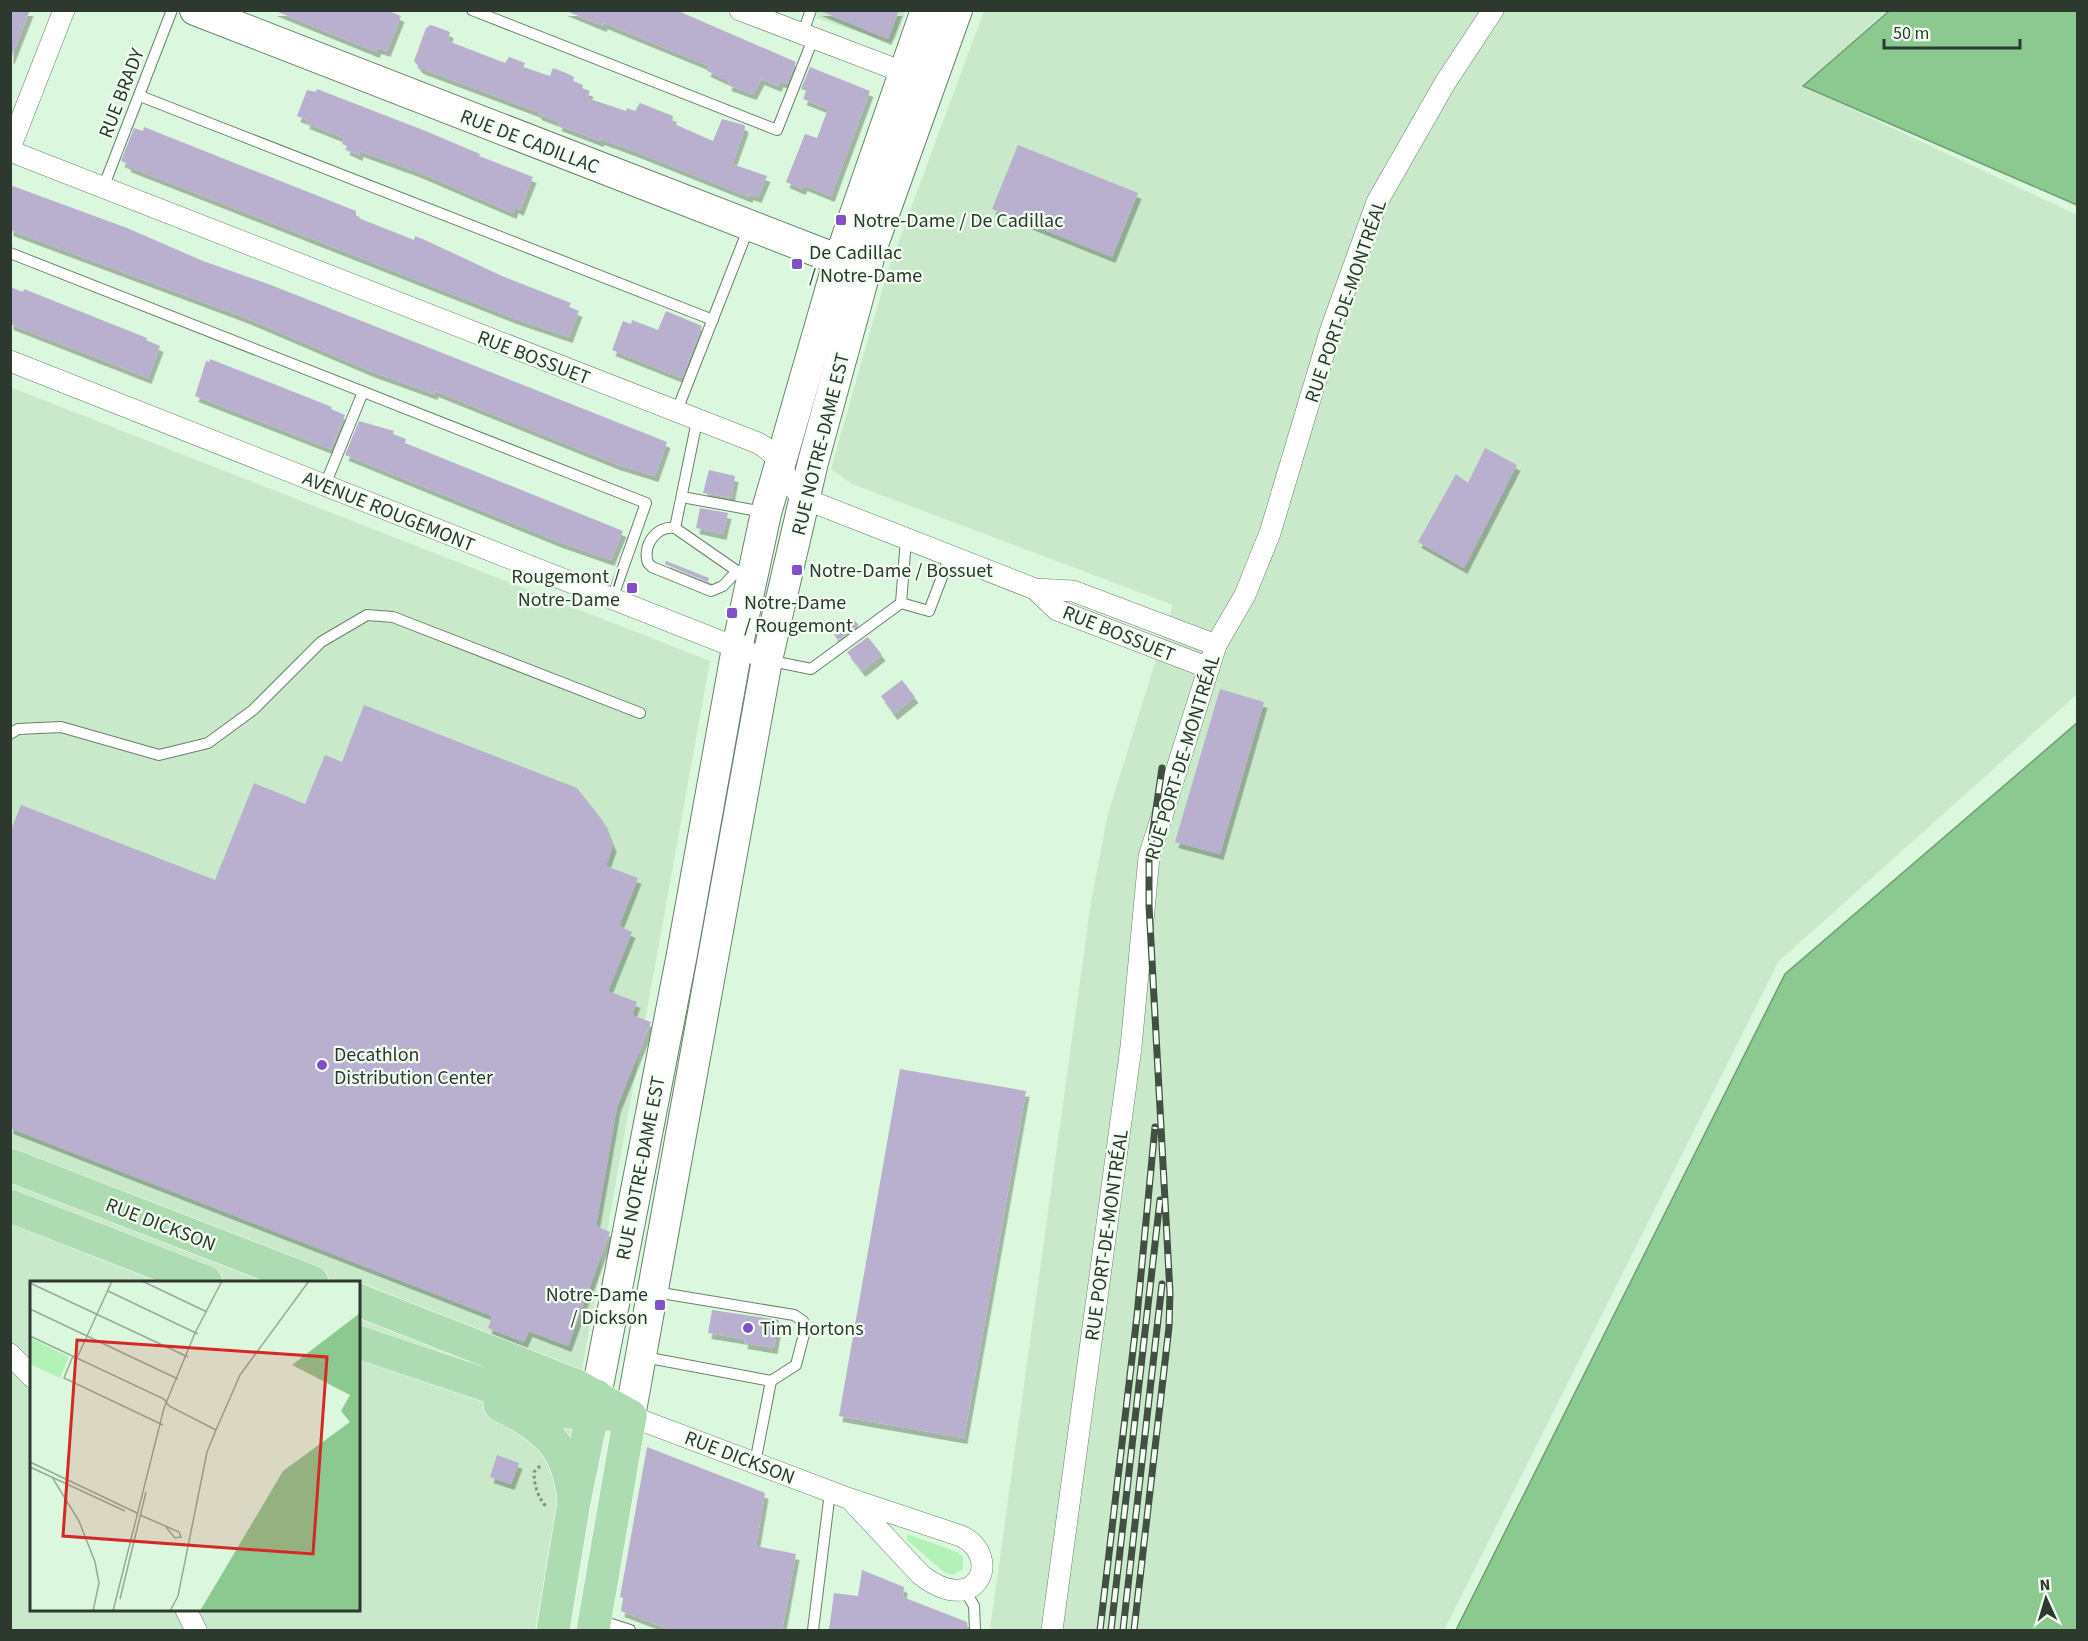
<svg xmlns="http://www.w3.org/2000/svg" width="2088" height="1641" viewBox="0 0 2088 1641" font-family="'Source Sans 3',sans-serif">
<defs>
<filter id="shadow"><feDropShadow dx="3.5" dy="6" stdDeviation="0" flood-color="#0004"/></filter>
</defs>
<rect width="100%" height="100%" fill="#dbf7dd"/>
<g fill="#c9e9ca" fill-rule="evenodd">
<path d="M818 11H906L896 39 889 42 816 18Z"/>
<path d="M984 11H1886L1803 86 2077 215V694L1778 962 1444 1630H990L1091 902 1108 814 1173 605 852 484 831 469 887 273Z"/>
<path d="M10 387 710 661 535 1630H11ZM32 1282H358V1610H32Z"/>
</g>
<path fill="#b2f1b7" d="M907 1534 957 1552 963 1557V1569L953 1575 945 1573 907 1540Z"/>
<g fill="#8bc990" stroke="#6f9e73" stroke-width="1.5">
<path d="M1889 11H2077V205L1803 86Z"/>
<path d="M2077 723V1630H1456L1785 974Z"/>
</g>
<g fill="#b9b0cf" filter="url(#shadow)">
<path d="M10 10H30L11 58H10Z"/>
<path d="M273 10H387L401 16 387 51 378 48 376 52Z"/>
<path d="M564 10H676L796 62 787 84 780 81 778 86 761 79 753 94 728 85 729 81 707 71 709 66 604 23 603 26Z"/>
<path d="M818 10H899L888 39Z"/>
<path d="M431 25 450 32 448 41 505 63 509 57 525 63 523 67 550 76 553 68 566 73 574 77 573 81 583 85 582 88 590 91 587 98 626 111 627 108 635 111 640 103 673 116 672 123 713 141 722 119 744 125 745 128 732 164 767 176 758 197 750 194 749 197 634 151 601 139 600 141 558 125 559 122 538 114V112L420 68 414 61 426 28Z"/>
<path d="M810 67 870 91 831 196 804 185 802 189 786 182 805 134 817 138 828 109 803 99 807 91 801 89Z"/>
<path d="M317 89 428 132 480 154 479 156 533 177 520 210 515 207 513 213 418 172 360 151 359 155 346 149 347 146 342 144 344 138 306 123 307 120 297 116 307 90 316 92Z"/>
<path d="M144 127 356 211V217L414 240 415 236 425 240 502 276 571 303 569 307 579 311 569 337 513 318 127 166 128 164 121 161 134 128 143 131Z"/>
<path d="M1018 145 1138 193 1112 257 992 209Z"/>
<path d="M10 185 127 228 203 261 271 285 667 442 655 476 616 464 435 391 434 394 370 371 246 318 10 230Z"/>
<path d="M10 287 23 292 24 289 147 338 146 340 160 346 148 378 10 324Z"/>
<path d="M666 311 702 326 682 378 612 350 623 321 631 324 632 320 658 330Z"/>
<path d="M210 359 332 407 331 409 345 415 331 449 195 396 206 361 209 362Z"/>
<path d="M359 421 394 431 393 434 406 439 405 443 623 531 611 560 559 542 348 456 345 455Z"/>
<path d="M1485 448 1517 465 1464 568 1418 542 1456 474 1468 483Z"/>
<path d="M709 470 735 476 731 498 703 493Z"/>
<path d="M700 508 728 513 723 534 696 528Z"/>
<path d="M666 561 709 578 708 582 665 564Z"/>
<path d="M854 620 859 625 838 640 834 635Z"/>
<path d="M868 637 882 655 862 671 847 652Z"/>
<path d="M902 680 915 697 894 714 881 696Z"/>
<path d="M1220 689 1264 702 1220 854 1175 842Z"/>
<path d="M364 705 577 788 603 821 613 846 606 866 638 878 619 926 632 932 608 991 637 1002 632 1015 651 1022 617 1107 596 1226 610 1232 568 1346 529 1331 524 1342 488 1328 492 1316 10 1128V832L21 805 215 880 254 783 305 804 325 755 342 762Z"/>
<path d="M900 1069 1026 1091 964 1438 839 1416Z"/>
<path d="M712 1310 779 1320 774 1348 744 1343 745 1339 708 1333Z"/>
<path d="M647 1447 765 1493 756 1546 796 1554 782 1630H671L621 1611 623 1598 620 1597Z"/>
<path d="M497 1455 519 1463 511 1484 490 1477Z"/>
<path d="M862 1570 904 1587 903 1597 967 1622 968 1630H829L834 1593 858 1596Z"/>
</g>
<g fill="none" stroke-linecap="round" stroke-linejoin="round">
<defs>
<g id="lane">
<path d="M472 10 777 130 813 39"/>
<path d="M802 35 811 10"/>
<path d="M140 96 713 320"/>
<path d="M103 188 172 10"/>
<path d="M10 253 646 503 612 599"/>
<path d="M676 413 749 227"/>
<path d="M697 421 675 528 750 580"/>
<path d="M325 485 363 392"/>
<path d="M682 497 764 512"/>
<path d="M675 528C657 525 642 545 648 563L652 567 711 591 723 586 736 572"/>
<path d="M901 603 929 611 950 556"/>
<path d="M767 660 811 669 901 603 906 539"/>
<path d="M10 734 18 729 61 727 159 755 208 743 253 710 321 642 367 615 393 617 640 713"/>
<path d="M644 1357 771 1381 796 1365 804 1334 803 1321 794 1315 655 1292"/>
<path d="M755 1463 771 1381"/>
<path d="M965 1590 974 1606 975 1630"/>
<path d="M599 1620 630 1630"/>
<path d="M813 1630 830 1492"/>
</g>
<g id="street">
<path d="M740 10 916 77"/>
<path d="M10 148 64 10"/>
<path d="M10 151 758 443C787 459 781 481 805 499L1035 589 1073 591 1216 645"/>
<path d="M10 361 750 653"/>
<path d="M1035 589 1057 610 1209 668"/>
<path d="M10 1354 32 1377"/>
<path d="M630 1416 850 1499 961 1536C1003 1556 978 1619 921 1575L850 1499"/>
<path d="M186 1610 196 1630"/>
<path d="M1052 1630 1131 1047 1149 857 1216 645 1245 595 1270 533 1331 329 1377 202 1445 83 1493 10"/>
</g>
<g id="secondary">
<path d="M195 10 857 267"/>
<path d="M596 1396 682 954 737 648 766 513 839 260 926 10"/>
<path d="M630 1416 767 660 813 462 872 247 957 10"/>
</g>
<g id="primary">
<path d="M10 1165 312 1282"/>
<path d="M10 1206 206 1282"/>
<path d="M358 1300 575 1385 630 1416"/>
<path d="M358 1342 566 1412 622 1415"/>
<path d="M500 1405C548 1428 569 1448 574 1502"/>
<path d="M553 1630 574 1502 596 1396"/>
<path d="M593 1630 630 1416"/>
</g>
</defs>
<use href="#lane" stroke="#68816a" stroke-width="12"/>
<use href="#street" stroke="#68816a" stroke-width="22"/>
<use href="#secondary" stroke="#68816a" stroke-width="32"/>
<use href="#primary" stroke="#fff" stroke-width="34"/>
<path stroke="#809382" stroke-width="3" stroke-dasharray="3 3" stroke-linecap="butt" d="M540 1466 534 1472C534 1486 538 1497 547 1508"/>
<use href="#lane" stroke="#fff" stroke-width="10"/>
<use href="#street" stroke="#fff" stroke-width="21"/>
<use href="#secondary" stroke="#fff" stroke-width="30"/>
<use href="#primary" stroke="#addcb2" stroke-width="33"/>
<defs>
<g id="rail">
<path d="M1100 1630 1137 1316 1155 1127"/>
<path d="M1111 1630 1160 1200"/>
<path d="M1123 1630 1162 1284"/>
<path d="M1134 1630 1169 1327 1170 1293 1149 905V857L1162 768"/>
</g>
</defs>
<use href="#rail" stroke="#424f43" stroke-width="7"/>
<use href="#rail" stroke="#f4fff4" stroke-width="4.5" stroke-dasharray="14" stroke-linecap="butt"/>
</g>
<g fill="#814fc7" stroke="#f4fff4" stroke-width="2">
<rect x="835" y="214" width="12" height="12" rx="3"/>
<rect x="791" y="258" width="12" height="12" rx="3"/>
<rect x="791" y="564" width="12" height="12" rx="3"/>
<rect x="626" y="582" width="12" height="12" rx="3"/>
<rect x="726" y="607" width="12" height="12" rx="3"/>
<circle cx="322" cy="1065" r="6"/>
<rect x="654" y="1299" width="12" height="12" rx="3"/>
<circle cx="748" cy="1328" r="6"/>
</g>
<g text-anchor="middle" stroke-width="4.5" stroke-linejoin="round" paint-order="stroke">
<g font-size="20" fill="#2d382e" stroke="#f4fff4">
<text transform="translate(121 93) rotate(-69)" y="7">RUE BRADY</text>
<text transform="translate(530 141) rotate(21)" y="7">RUE DE CADILLAC</text>
<text transform="translate(1345 301) rotate(-71)" y="7">RUE PORT-DE-MONTRÉAL</text>
<text transform="translate(534 357) rotate(21)" y="7">RUE BOSSUET</text>
<text transform="translate(820 444) rotate(-76)" y="7">RUE NOTRE-DAME EST</text>
<text transform="translate(389 511) rotate(22)" y="7">AVENUE ROUGEMONT</text>
<text transform="translate(1119 633) rotate(22)" y="7">RUE BOSSUET</text>
<text transform="translate(1182 757) rotate(-73)" y="7">RUE PORT-DE-MONTRÉAL</text>
<text transform="translate(640 1168) rotate(-79)" y="7">RUE NOTRE-DAME EST</text>
<text transform="translate(161 1224) rotate(21)" y="7">RUE DICKSON</text>
<text transform="translate(1106 1235) rotate(-82)" y="7">RUE PORT-DE-MONTRÉAL</text>
<text transform="translate(740 1457) rotate(21)" y="7">RUE DICKSON</text>
</g>
<g font-size="20" fill="#2d382e" stroke="#f4fff4" text-anchor="start">
<text x="853" y="227">Notre-Dame / De Cadillac</text>
<text x="809" y="259">De Cadillac<tspan x="809" dy="23">/ Notre-Dame</tspan></text>
<text x="809" y="577">Notre-Dame / Bossuet</text>
<text x="620" y="583" text-anchor="end">Rougemont /<tspan x="620" dy="23">Notre-Dame</tspan></text>
<text x="744" y="609">Notre-Dame<tspan x="744" dy="23">/ Rougemont</tspan></text>
<text x="334" y="1061">Decathlon<tspan x="334" dy="23">Distribution Center</tspan></text>
<text x="648" y="1301" text-anchor="end">Notre-Dame<tspan x="648" dy="23">/ Dickson</tspan></text>
<text x="760" y="1335">Tim Hortons</text>
</g>
</g>
<g transform="translate(30 1281)">
<rect width="330" height="330" fill="#dbf7dd"/>
<path d="M0 57 39 76 30 97 0 83Z" fill="#b2f1b7"/>
<path d="M330 32V330H170L253 190 320 141 311 130 320 114 262 84Z" fill="#8bc990"/>
<path fill="none" stroke="#95ab97" stroke-width="1.5" d="M112 0 177 31M0 2 158 76M78 10 168 53M0 28 148 98M0 55 134 118 139 125 186 149M43 75 34 97 133 144M47 77 82 0M0 181 107 232M0 186 95 230M22 196 49 240 65 281 69 302 63 330M110 234 149 251 151 256 145 257 136 246M90 318 116 211M83 330 134 127 165 52 192 0M140 330 148 315 177 171 186 149 210 94 279 0"/>
<path fill="#d62828" fill-opacity="0.15" stroke="#d62828" stroke-width="3" d="M47 59 297 76 283 273 33 255Z"/>
<rect width="330" height="330" fill="none" stroke="#2d382e" stroke-width="3"/>
</g>
<rect width="2088" height="1641" fill="none" stroke="#2d382e" stroke-width="24"/>
<g transform="translate(2046 1599) rotate(356)" stroke="#f4fff4" stroke-width="4.5" paint-order="stroke">
<path d="M0-4.5L10 22L0 15L-10 22Z" fill="#2d382e"/>
<text y="-9" font-size="16" font-weight="bold" text-anchor="middle" fill="#2d382e">N</text>
</g>
<path d="M1884 39v9h136v-9" fill="none" stroke="#2d382e" stroke-width="3"/>
<text x="1893" y="39" font-size="18" fill="#2d382e" stroke="#f4fff4" stroke-width="4.5" paint-order="stroke">50 m</text>
</svg>
